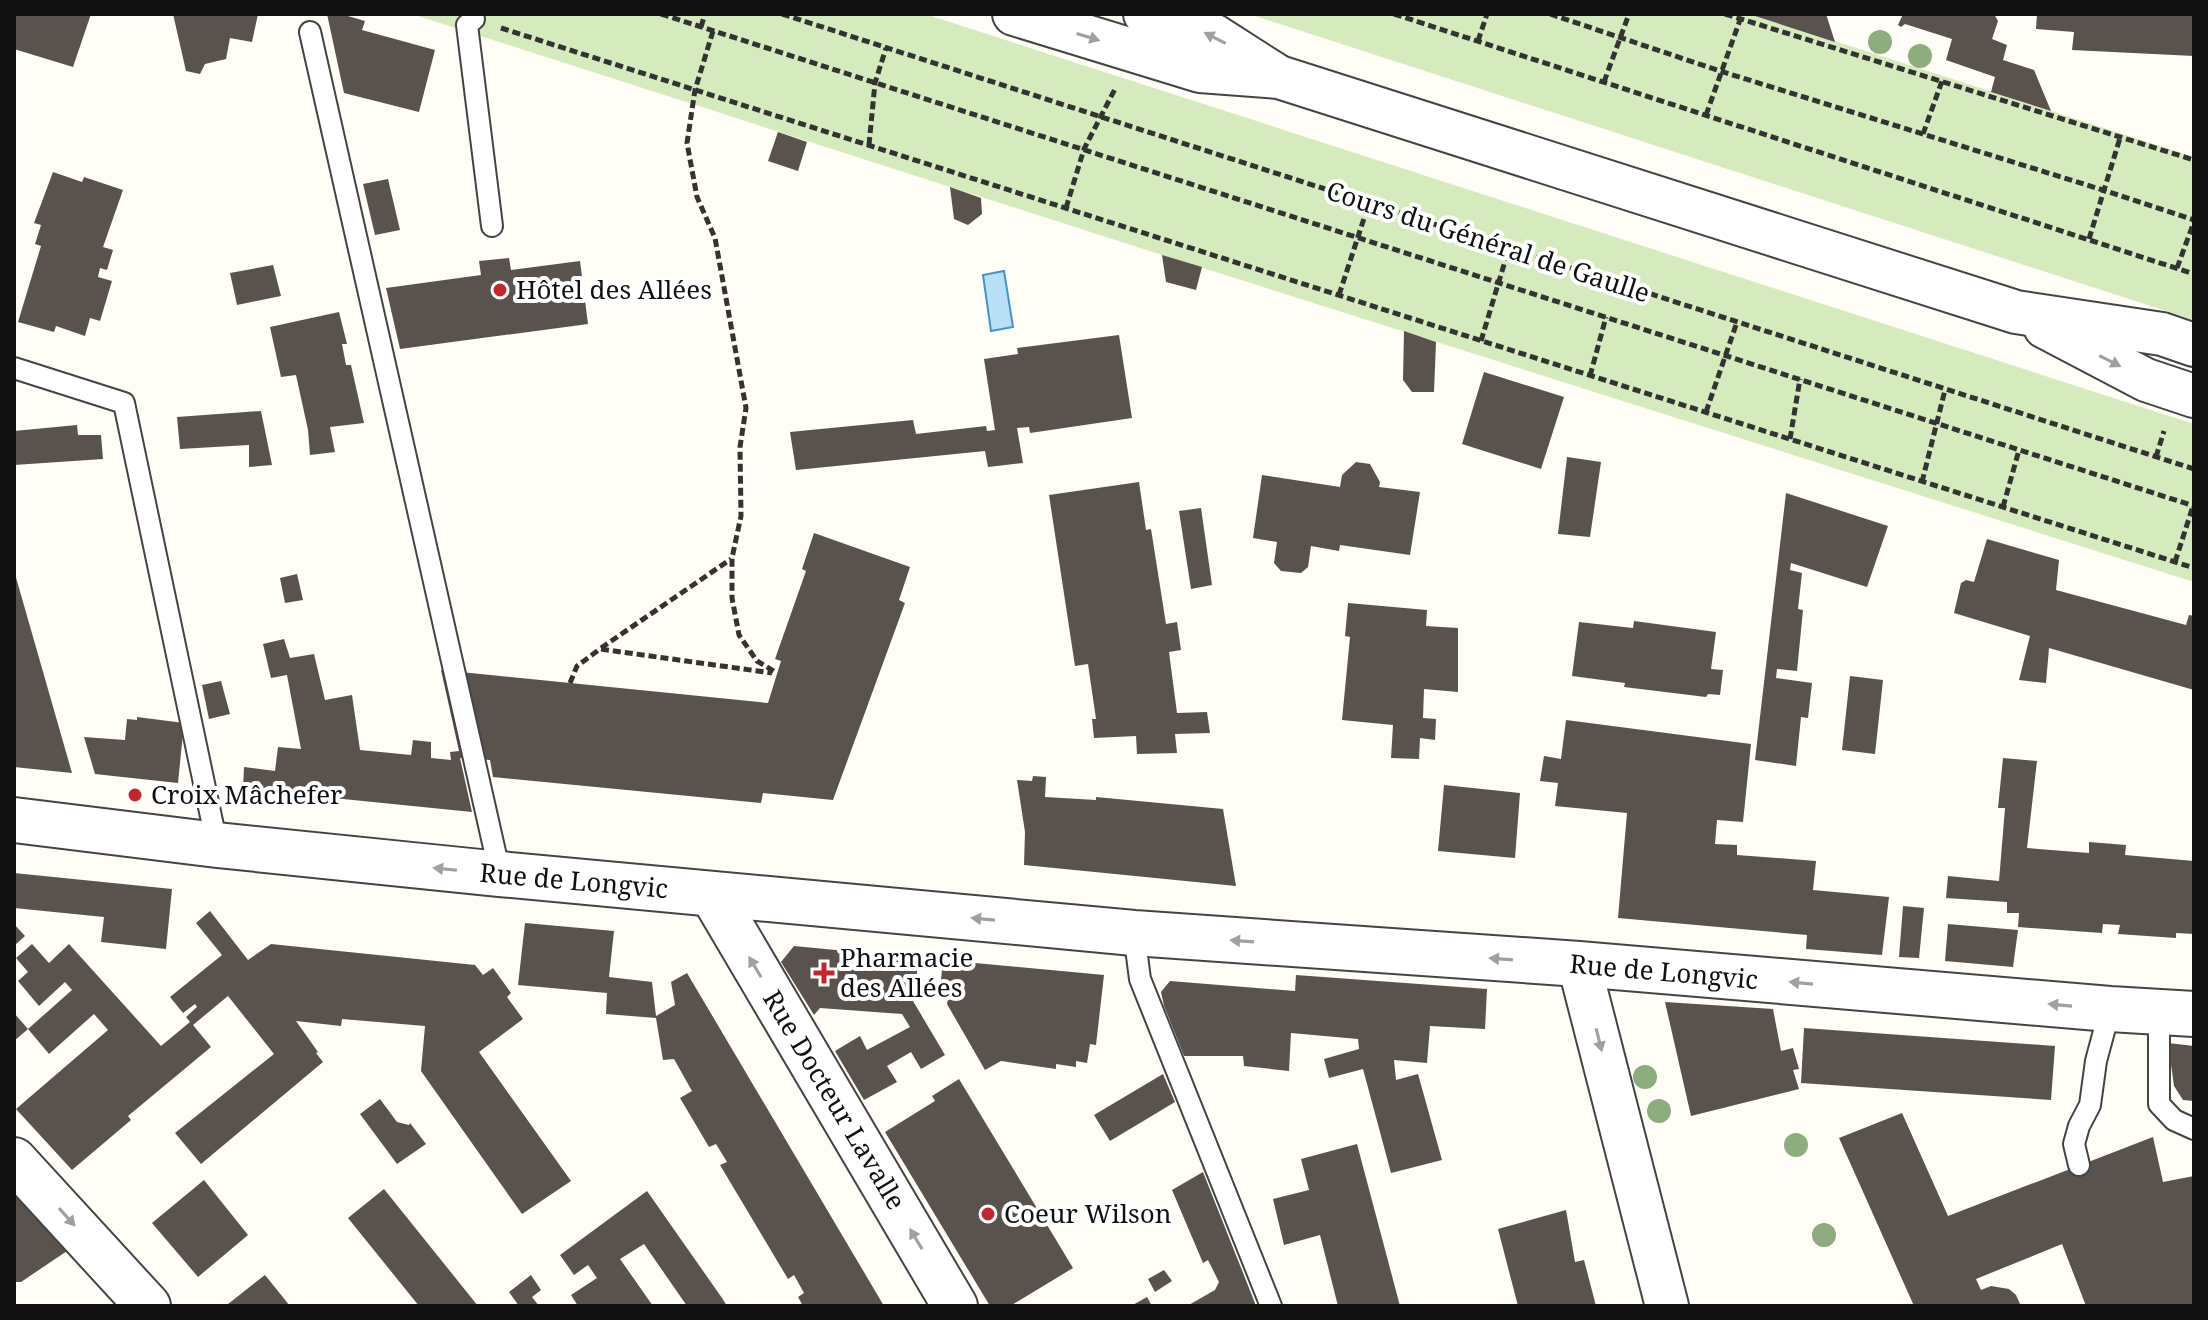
<svg xmlns="http://www.w3.org/2000/svg" width="2208" height="1320" viewBox="0 0 2208 1320" font-family="'Noto Serif',serif">
<rect width="100%" height="100%" fill="#fffdf5"/>
<g fill="#d5ebbd">
<path d="M412 14H925L2194 424V582L1162 255Z"/>
<path d="M1249 14H1751L2194 157V320Z"/>
</g>
<path fill="#b9e0f7" stroke="#3f96cf" stroke-width="2" d="M1004 271 1013 327 991 331 983 275Z"/>
<g fill="#5a524d">
<path d="M14 14H91L73 67 14 49Z"/>
<path d="M173 14H258L252 42 230 38 226 59 205 64 200 74 186 71Z"/>
<path d="M327 14H341L365 21 362 30 435 50 419 112 344 93Z"/>
<path d="M1752 14H1826L1835 42 1752 15Z"/>
<path d="M1903 14H1994L1998 21 1992 39 2007 45 2003 60 2034 70 2051 111 1991 92 1995 77 1946 60 1952 39 1905 24 1901 27 1898 25Z"/>
<path d="M2037 14H2194V56L2072 50 2074 32 2036 29Z"/>
<path d="M778 132 807 142 798 171 768 161Z"/>
<path d="M53 172 82 182 84 177 123 190 103 247 113 250 107 270 100 268 98 277 112 281 100 321 90 318 85 336 56 326 54 332 18 322 41 246 35 244 41 225 34 223Z"/>
<path d="M388 179 400 230 375 235 363 184Z"/>
<path d="M950 187 981 198 982 214 968 225 954 219Z"/>
<path d="M1162 255 1202 267 1196 290 1166 282Z"/>
<path d="M509 258 511 270 580 261 588 324 400 349 386 288 481 275 479 261Z"/>
<path d="M273 265 281 296 237 305 230 273Z"/>
<path d="M339 312 347 344H342L346 365H351L364 423 330 427 335 452 310 455 308 430 296 375 281 377 270 327Z"/>
<path d="M1404 331 1436 342 1434 392H1412L1403 380Z"/>
<path d="M1119 335 1132 418 1030 433 1029 427 1017 428 1023 463 988 467 985 451 796 470 790 432 913 420 916 434 986 426 987 431 995 430 984 359 1018 354 1017 348Z"/>
<path d="M1484 372 1564 397 1541 469 1462 444Z"/>
<path d="M261 411 272 465 249 467V445L180 449 177 417Z"/>
<path d="M77 425 78 435H101L103 459 14 465V431Z"/>
<path d="M1567 457 1601 462 1590 537 1558 534Z"/>
<path d="M1356 462 1370 464 1380 482 1379 487 1420 492 1410 555 1340 545 1339 551 1311 546 1308 567 1301 573 1281 571 1274 563 1277 542 1253 538 1262 475 1340 487 1342 475Z"/>
<path d="M1139 482 1146 530 1151 529 1166 624 1177 622 1181 650 1169 652 1177 713 1207 712 1210 733 1175 734 1177 753 1137 754 1136 736 1094 738 1092 719H1096L1088 664 1075 666 1049 495Z"/>
<path d="M1786 493 1888 526 1867 587 1791 563 1790 570 1802 573 1798 609 1803 610 1797 671 1777 669 1776 678 1812 683 1808 718 1801 717 1796 766 1755 760Z"/>
<path d="M1201 508 1212 585 1191 589 1179 511Z"/>
<path d="M814 533 910 567 899 600 905 603 833 800 763 793 761 803 493 777 490 760 460 758 472 812 243 789 244 767 275 771 278 747 301 749 287 675 271 678 263 644 284 639 290 658 314 654 325 700 352 695 360 750 411 755 413 740 431 742V758L451 760 450 752 459 751 441 670 768 703 781 661 775 659 806 571 802 569Z"/>
<path d="M1987 539 2059 560 2056 590 2186 625 2189 615 2194 616V690L2049 648 2046 683 2019 680 2030 636 1954 613 1961 583 1966 580 1974 582Z"/>
<path d="M14 574H15L72 773 14 767Z"/>
<path d="M297 574 303 600 285 603 280 578Z"/>
<path d="M1348 603 1427 610 1426 626 1458 628V692L1424 689 1423 718 1436 719 1435 740 1420 738 1419 759 1391 758 1393 725 1342 720 1350 637 1345 636Z"/>
<path d="M1634 621 1716 632 1711 669 1723 670 1720 695 1708 694 1706 697 1624 687 1625 683 1572 676 1579 622 1633 628Z"/>
<path d="M1850 676 1883 680 1875 754 1842 750Z"/>
<path d="M221 681 230 714 209 719 202 685Z"/>
<path d="M137 717 184 723 178 783 95 774 84 737 125 740 127 719 137 720Z"/>
<path d="M1566 720 1751 744 1743 822 1717 820 1715 844 1737 845V855L1816 861 1813 890 1889 897 1882 955 1806 949 1807 935 1618 918 1627 813 1555 806 1558 783 1540 781 1544 756 1561 759Z"/>
<path d="M2003 758 2037 761 2027 848 2089 853V842L2126 845 2125 855 2194 861V934L2176 933V938L2118 934 2120 925 2103 924 2102 933 2018 927 2019 913H2007V902L1946 898 1948 876 1999 881 2005 808H1998Z"/>
<path d="M1033 776 1046 777 1045 797 1096 800V797L1223 809 1236 886 1024 865 1025 832 1017 780 1032 781Z"/>
<path d="M1444 785 1520 793 1515 858 1438 851Z"/>
<path d="M14 873 172 889 166 949 101 942 104 917 14 908Z"/>
<path d="M1903 906 1924 908 1919 958 1899 957Z"/>
<path d="M210 911 248 960 271 944 475 965 483 975 493 968 511 993 507 997 523 1019 479 1052 571 1181 522 1214 421 1071 425 1026 342 1019 341 1026 296 1021 318 1052 316 1053 323 1062 201 1164 175 1133 274 1054 228 996 193 1025 211 1047 128 1116 131 1120 72 1170 16 1109 108 1030 94 1014 49 1054 28 1029 72 990 65 982 39 1006 18 981 28 972 16 958 32 944 49 963 69 944 161 1046 190 1022 186 1017 197 1007 195 1004 183 1013 170 997 222 955 196 923Z"/>
<path d="M525 923 614 931 609 977 652 982 656 1016 675 1005 671 982 687 973 884 1306H803L798 1297 804 1293 794 1275 788 1279 720 1165 727 1162 716 1144 709 1147 680 1098 692 1091 674 1059 663 1060 656 1018 606 1014 607 993 518 985Z"/>
<path d="M14 924 25 936 14 946Z"/>
<path d="M1948 924 2018 930 2013 967 1945 961Z"/>
<path d="M794 946 919 958 913 1001 945 1055 921 1069 911 1052 887 1066 897 1082 864 1100 835 1051 860 1036 867 1050 910 1027 902 1014 820 1008 814 1015 781 962Z"/>
<path d="M943 960 1104 975 1096 1045 1090 1044 1087 1063 1076 1061V1067L1056 1064V1069L1001 1061 985 1070 947 1004 949 992 940 989Z"/>
<path d="M1296 975 1487 989 1485 1029 1430 1026 1427 1063 1394 1060 1396 1080 1418 1074 1442 1160 1391 1173 1363 1069 1329 1078 1324 1059 1359 1049 1358 1039 1291 1033 1289 1071 1244 1066 1243 1056H1184L1164 1006 1161 992 1170 981 1295 991Z"/>
<path d="M1665 1002 1773 1009 1781 1051 1793 1048 1799 1069 1793 1070 1799 1089 1691 1116Z"/>
<path d="M14 1013 28 1029 14 1041Z"/>
<path d="M1804 1028 2055 1046 2051 1100 1801 1083Z"/>
<path d="M2168 1043 2194 1046V1101L2183 1100 2174 1086Z"/>
<path d="M1163 1074 1175 1102 1110 1141 1094 1115Z"/>
<path d="M959 1079 1073 1268 1010 1306H990L885 1132 935 1101 932 1096Z"/>
<path d="M380 1099 397 1122 409 1125 410 1123 426 1144 397 1164 360 1114Z"/>
<path d="M1902 1113 1948 1216 2153 1137 2163 1182 2194 1176V1306H2086L2062 1244 1976 1279 1981 1290 1991 1286 2009 1289 2016 1295 2021 1306H1914L1839 1138Z"/>
<path d="M1357 1144 1400 1306H1338L1320 1235 1284 1245 1273 1199 1309 1190 1301 1159Z"/>
<path d="M1203 1172 1251 1293 1256 1306H1187L1215 1290 1219 1282 1208 1260 1203 1263 1172 1190Z"/>
<path d="M204 1180 248 1235 198 1277 152 1223Z"/>
<path d="M384 1189 478 1306H419L348 1218Z"/>
<path d="M647 1191 722 1298 727 1306H687L644 1244 620 1259 653 1306H578L571 1295 597 1278 588 1265 574 1275 560 1255Z"/>
<path d="M14 1193 67 1251 21 1282H14Z"/>
<path d="M1566 1210 1575 1262 1584 1260 1596 1306H1518L1498 1229Z"/>
<path d="M1164 1270 1172 1281 1155 1292 1148 1279Z"/>
<path d="M265 1275 290 1306H230L228 1304Z"/>
<path d="M531 1275 541 1290 532 1297 539 1306H519L509 1292Z"/>
<path d="M1147 1297 1152 1306H1131Z"/>
</g>
<g fill="none" stroke-linecap="round" stroke-linejoin="round">
<defs>
<g id="service">
<path d="M474 19 467 25 492 226"/>
<path d="M310 32 500 874"/>
<path d="M14 368 124 403 217 845"/>
<path d="M1134 933 1140 979 1271 1306"/>
<path d="M2159 1012V1104L2174 1120 2194 1129"/>
<path d="M2079 1165 2074 1144 2079 1126 2090 1105 2096 1061 2110 1009"/>
</g>
<g id="minor">
<path d="M1014 14 1200 71 1279 77 2016 312 2162 334 2194 345"/>
<path d="M1145 14 1213 35 1274 74"/>
<path d="M2045 327 2146 380 2194 396"/>
<path d="M1579 964 1667 1306"/>
</g>
<g id="tertiary">
<path d="M14 820 217 845 500 874 1134 933 1579 964 2110 1009 2194 1014"/>
<path d="M712 894 955 1306"/>
<path d="M14 1160 148 1306"/>
</g>
</defs>
<use href="#service" stroke="#444" stroke-width="24"/>
<use href="#minor" stroke="#444" stroke-width="46"/>
<use href="#tertiary" stroke="#444" stroke-width="48"/>
<g stroke="#333" stroke-width="5" stroke-dasharray="8 4" stroke-linecap="butt">
<path d="M661 14 2194 506"/>
<path d="M782 14 2194 469"/>
<path d="M1394 14 2194 274"/>
<path d="M1550 14 1720 71 2103 190 2194 220"/>
<path d="M1725 14 2194 160"/>
<path d="M701 27 705 14"/>
<path d="M501 28 2194 568"/>
<path d="M713 31 695 90 687 143 697 197 715 238 746 408 740 447 741 516 732 558V598L739 635 757 661 777 673"/>
<path d="M1478 41 1487 14"/>
<path d="M1604 82 1629 14"/>
<path d="M1706 115 1740 20"/>
<path d="M1923 134 1942 81"/>
<path d="M869 145 875 83 886 48"/>
<path d="M1066 208 1084 149 1115 89"/>
<path d="M2089 239 2120 138"/>
<path d="M2177 268 2194 222"/>
<path d="M1339 295 1369 203"/>
<path d="M1481 341 1509 248"/>
<path d="M1590 376 1606 317"/>
<path d="M1706 412 1737 322"/>
<path d="M1790 439 1800 379"/>
<path d="M2156 457 2164 431"/>
<path d="M1922 482 1945 390"/>
<path d="M2003 507 2019 450"/>
<path d="M2175 562 2193 506"/>
<path d="M601 648 731 559"/>
<path d="M570 683 577 666 600 649 772 673"/>
</g>
<use href="#service" stroke="#fff" stroke-width="20"/>
<use href="#minor" stroke="#fff" stroke-width="42"/>
<use href="#tertiary" stroke="#fff" stroke-width="44"/>
</g>
<g fill="#8dad7f">
<circle cx="1880" cy="42" r="12"/>
<circle cx="1920" cy="56" r="12"/>
<circle cx="1645" cy="1077" r="12"/>
<circle cx="1659" cy="1111" r="12"/>
<circle cx="1796" cy="1145" r="12"/>
<circle cx="1824" cy="1235" r="12"/>
</g>
<defs><path id="oneway-solid" d="M-6-.8H1V-3.2L6.5 0L1 3.2V.8H-6Z" transform="scale(2)"/></defs>
<g fill="#a0a0a0">
<use href="#oneway-solid" transform="translate(1088 37) rotate(17)"/>
<use href="#oneway-solid" transform="translate(1215 38) rotate(-153)"/>
<use href="#oneway-solid" transform="translate(2110 361) rotate(27)"/>
<use href="#oneway-solid" transform="translate(445 869) rotate(-174)"/>
<use href="#oneway-solid" transform="translate(983 919) rotate(-175)"/>
<use href="#oneway-solid" transform="translate(1242 941) rotate(-176)"/>
<use href="#oneway-solid" transform="translate(1501 959) rotate(-176)"/>
<use href="#oneway-solid" transform="translate(755 967) rotate(-121)"/>
<use href="#oneway-solid" transform="translate(1801 983) rotate(-175)"/>
<use href="#oneway-solid" transform="translate(2060 1005) rotate(-175)"/>
<use href="#oneway-solid" transform="translate(1599 1040) rotate(76)"/>
<use href="#oneway-solid" transform="translate(67 1217) rotate(48)"/>
<use href="#oneway-solid" transform="translate(916 1239) rotate(-121)"/>
</g>
<g fill="#c4262e" stroke="#fff" stroke-width="3">
<circle cx="500" cy="290" r="8"/>
<circle cx="135" cy="795" r="8"/>
<path d="M820 961h8v8h8v8h-8v8h-8v-8h-8v-8h8z"/>
<circle cx="988" cy="1214" r="8"/>
</g>
<g text-anchor="middle" stroke-width="8" stroke-linejoin="round" paint-order="stroke">
<g font-size="26" fill="#111" stroke="#fff">
<text transform="translate(1488 242) rotate(18)" y="9">Cours du Général de Gaulle</text>
<text transform="translate(574 881) rotate(5)" y="9">Rue de Longvic</text>
<text transform="translate(1664 972) rotate(5)" y="9">Rue de Longvic</text>
<text transform="translate(834 1100) rotate(59)" y="9">Rue Docteur Lavalle</text>
</g>
<g font-size="26" fill="#111" stroke="#fff" text-anchor="start">
<text x="516" y="299">Hôtel des Allées</text>
<text x="151" y="804">Croix Mâchefer</text>
<text x="840" y="967">Pharmacie<tspan x="840" dy="30">des Allées</tspan></text>
<text x="1004" y="1223">Coeur Wilson</text>
</g>
</g>
<rect width="2208" height="1320" fill="none" stroke="#111111" stroke-width="32"/>
</svg>
